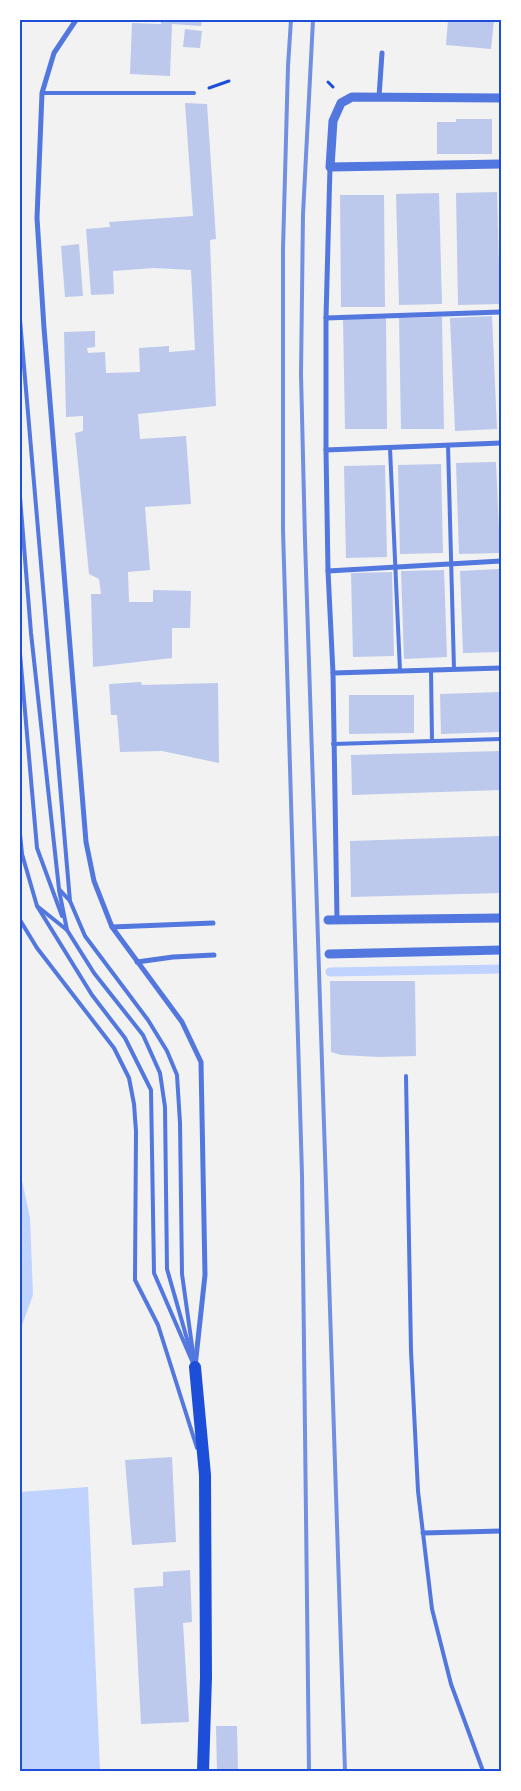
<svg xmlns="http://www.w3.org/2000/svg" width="521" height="1791" viewBox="0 0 521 1791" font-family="Mulish,sans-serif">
<rect width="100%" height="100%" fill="#f2f2f2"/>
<g fill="#bfd3fe">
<path d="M20 1171 30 1218 33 1295 20 1331Z"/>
<path d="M88 1487 100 1771H20V1492Z"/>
</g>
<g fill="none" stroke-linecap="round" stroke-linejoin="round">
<path stroke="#bfd3fe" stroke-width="9" d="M330 972 501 969"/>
</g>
<g fill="#bdc9ec">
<path d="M161 20H202L201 26 172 24 170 76 130 74 132 23 161 24Z"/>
<path d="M448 20H494L491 49 446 45Z"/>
<path d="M185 29 202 31 200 48 183 47Z"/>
<path d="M185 103 207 104 216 239 210 240 216 406 138 414 140 439 186 436 191 504 145 507 150 570 128 572 129 602H153V590L191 591 190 628H172V658L93 667 91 594H101L99 579 89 574 75 433 83 431V416L66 417 64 332 95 331V347L87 348 88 353 105 352 106 373 140 372 139 348 169 346V352L195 350 191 270 154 268 113 271 114 294 91 295 86 229 110 227 109 222 193 216Z"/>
<path d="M456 119H492V154H437V122H456Z"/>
<path d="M497 192 500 304 458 305 456 193Z"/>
<path d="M439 193 442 304 399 305 396 194Z"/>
<path d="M340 195H384L385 307H341Z"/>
<path d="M79 244 83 296 65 297 61 246Z"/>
<path d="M492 316 497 429 455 431 450 318Z"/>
<path d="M442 317 444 429H401L399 318Z"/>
<path d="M386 318 387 429H345L343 319Z"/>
<path d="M496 462 500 553 459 554 456 463Z"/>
<path d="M441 464 443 553 400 554 398 465Z"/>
<path d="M385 465 387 557 346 558 344 466Z"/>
<path d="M499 569 501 652 463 653 460 571Z"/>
<path d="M444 570 447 657 404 659 401 571Z"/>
<path d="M392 572 394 656 353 657 351 573Z"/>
<path d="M141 682 142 685 218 683 219 763 162 751 120 752 117 715H111L109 684Z"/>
<path d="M501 692V732L441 734 440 694Z"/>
<path d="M349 695H414V733L349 734Z"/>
<path d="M501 751V790L352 795 351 755Z"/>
<path d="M501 836V893L351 897 350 841Z"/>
<path d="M330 981H415L416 1056 379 1057 341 1055 331 1052Z"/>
<path d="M172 1457 176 1542 132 1545 125 1460Z"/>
<path d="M190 1570 192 1622 183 1623 189 1722 141 1724 134 1588 163 1586V1572Z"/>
<path d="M216 1726H237L238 1771H217Z"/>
</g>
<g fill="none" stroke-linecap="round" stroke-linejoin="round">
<g stroke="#1d4ed8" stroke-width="3">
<path d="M328 82 333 87"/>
<path d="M209 88 229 81"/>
</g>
<g stroke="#5277de" stroke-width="4">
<path d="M42 93H194"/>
<path d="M20 320 70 901"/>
<path d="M448 445 454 669"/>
<path d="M390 448 400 671"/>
<path d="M20 497 31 633 59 889 70 901 85 936 148 1020 167 1051 177 1075 180 1123 182 1274 194 1360"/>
<path d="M20 654 37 848 62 916"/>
<path d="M431 670 432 741"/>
<path d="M333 744 501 739"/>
<path d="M20 834 22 854 37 906 67 930"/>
<path d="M59 890 67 930 94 973 143 1035 160 1073 165 1107 167 1269 191 1353"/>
<path d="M37 906 92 995 125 1038 151 1090 154 1273 193 1363"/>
<path d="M20 920 37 948 114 1048 129 1078 134 1104 136 1131 135 1280 158 1325 197 1448"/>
<path d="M406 1076 411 1351 418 1491 432 1609 451 1684 483 1771"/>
</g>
<g stroke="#5277de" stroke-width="5">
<path d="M76 20 54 53 42 93 37 218 44 328 86 842 94 881 112 927 182 1022 201 1062 205 1275 195 1367"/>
<path d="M379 97 382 53"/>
<path d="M330 167 326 318V450L328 571 333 673 337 919"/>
<path d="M326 318 501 312"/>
<path d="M326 450 501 443"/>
<path d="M328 571 501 561"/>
<path d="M333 673 501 668"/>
<path d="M112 927 213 923"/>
<path d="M137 962 173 957 214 955"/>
<path d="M423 1533 501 1531"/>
</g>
<g stroke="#5277de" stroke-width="9">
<path d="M501 98 352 97 341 103 333 121 330 167 501 164"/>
<path d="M328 920 501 918"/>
<path d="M329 954 501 950"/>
</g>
<path stroke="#1d4ed8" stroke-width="12" d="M195 1367 205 1475 206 1677 203 1771"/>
<g stroke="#7290e2" stroke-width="4">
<path d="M291 20 288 66 283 249V530L302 1175 309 1771"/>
<path d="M313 20 303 214 301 374 305 540 345 1771"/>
</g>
</g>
<rect width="521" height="1791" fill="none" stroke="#ffffff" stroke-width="42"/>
<rect x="21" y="21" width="479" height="1749" fill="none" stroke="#1d4ed8" stroke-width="2"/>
</svg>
